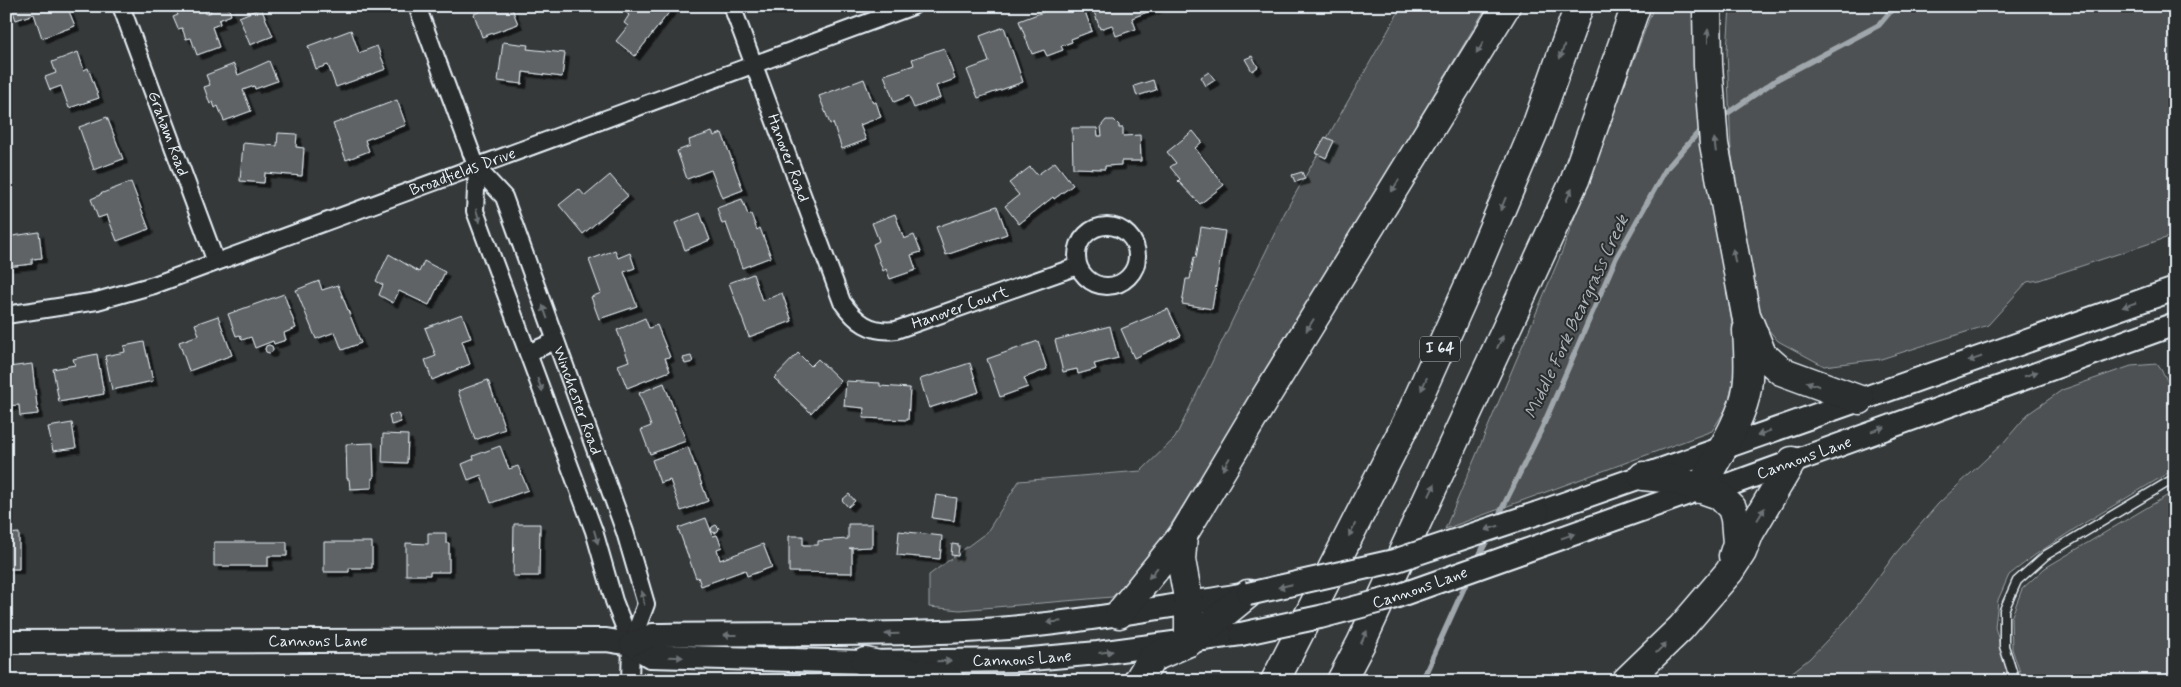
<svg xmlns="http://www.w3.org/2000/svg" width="2181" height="687" font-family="Mynerve,sans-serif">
	<defs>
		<filter id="shadow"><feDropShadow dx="4.5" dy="4.5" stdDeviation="0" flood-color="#0009"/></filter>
	</defs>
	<rect width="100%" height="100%" fill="#35393a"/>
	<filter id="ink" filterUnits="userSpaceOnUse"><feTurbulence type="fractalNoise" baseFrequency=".02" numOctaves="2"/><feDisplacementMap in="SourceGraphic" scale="10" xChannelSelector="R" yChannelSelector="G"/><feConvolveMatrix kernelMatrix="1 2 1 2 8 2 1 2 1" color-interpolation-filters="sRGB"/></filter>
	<g filter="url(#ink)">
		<path fill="#4d5152" stroke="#9aa1a5" d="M1402 6H1487L1243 411 1147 562 1112 597 960 610 929 607V575L987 532 1019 481 1141 471 1175 438 1285 212Z
			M1654 6H1694L1693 29 1707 163 1738 363 1730 402 1712 431 1445 529 1561 254Z
			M1730 6H2175V235L2039 280 2027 282 1988 325 1881 359 1824 366 1778 341 1761 321 1731 151 1727 51Z
			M2157 364C2181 394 2175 432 2175 469L2076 528 2035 555 2009 575 1998 600 1995 627 2010 681H1781L1809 659 1848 618 1896 553 1938 504 2004 442 2028 414 2062 390 2131 366Z
			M2175 491V681H2023L2012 649 2011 618 2022 589 2045 568Z
			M791 673 856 681H784Z"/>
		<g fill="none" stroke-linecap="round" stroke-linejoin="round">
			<path stroke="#a0a7ac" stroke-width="5.5" d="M1719 119 1779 78 1879 25 1895 6
				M1497 519 1542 428 1616 258 1666 169 1696 135 1705 129
				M1476 562 1489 536
				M1422 681 1468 579"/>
		</g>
		<path fill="#5f6365" stroke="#e8f1f8" filter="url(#shadow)" d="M11 6H67L75 26 42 38 34 14 16 20Z
			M174 6H204L206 14 211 12 208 6H228L231 15 219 20 220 24 212 27 219 47 197 55 191 38 186 39 182 28 178 29 173 17 178 15Z
			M482 6H511L518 24 482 37 474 14 483 10Z
			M674 6 635 56 616 41 628 26 624 23 629 15 619 6Z
			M1059 6H1083L1092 31 1071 39 1072 42 1061 46 1063 50 1047 56 1044 50 1032 54 1019 21Z
			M1092 6H1159L1160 7 1132 18 1136 29 1116 36 1112 25 1100 29Z
			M261 8 273 36 250 45 239 17Z
			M1004 27 1023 82 978 98 967 70 989 62 980 36Z
			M351 30 359 53 377 46 386 69 336 87 328 65 316 69 308 46Z
			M503 42 528 45 527 49 565 53 562 77 523 72 522 84 498 81Z
			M944 48 955 79 936 86 940 98 914 108 909 96 894 102 884 75 914 65 912 59Z
			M78 52 84 70 88 68 99 98 69 108 61 86 50 90 45 77 56 73 52 62Z
			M1252 56 1258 67 1252 71 1245 59Z
			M269 61 277 81 255 89 254 86 243 90 251 111 224 121 218 106 215 108 213 102 210 104 204 87 210 85 206 75 234 64 238 75Z
			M1209 72 1215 80 1206 86 1201 77Z
			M864 79 873 103 876 102 881 117 860 125 866 140 842 149 833 123 830 124 819 96Z
			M1153 80 1156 90 1137 96 1134 86Z
			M397 100 406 125 365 140 369 151 346 160 333 124Z
			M107 117 123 159 94 170 79 127Z
			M1106 120H1114L1119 125V128H1123V136L1140 135 1141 161H1121V165L1105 166V169L1073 168 1072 128H1097L1098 136H1102L1101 126Z
			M1193 131 1202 142 1195 148 1224 185 1200 204 1178 181 1180 179 1170 167 1176 163 1167 152Z
			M712 132 714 136 722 133 743 190 722 198 711 170 687 179 677 151 690 146 689 140Z
			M278 133 297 134 296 147 304 148 302 176 265 173 264 183 240 181 243 143 277 146Z
			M1325 137 1334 141 1326 158 1316 153Z
			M1055 162 1073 185 1054 199 1053 197 1019 224 1005 206 1019 195 1009 183 1030 167 1037 175Z
			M1302 172 1305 179 1295 182 1292 175Z
			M610 175 628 196 583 234 559 205 579 189 585 196Z
			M131 182 149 229 117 241 107 215 98 218 91 199 100 195V194Z
			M742 199 748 215 751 214 757 230 760 228 771 257 742 268 726 223 722 224 717 208Z
			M997 206 1007 234 946 255 936 227Z
			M700 213 710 240 685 250 675 223Z
			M895 214 904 239 914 235 921 252 911 255 916 270 890 279 886 269 883 271 873 244 879 241 872 223Z
			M1201 227 1225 231 1212 309 1182 304 1186 279H1190L1194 257 1196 258Z
			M39 232 42 258 32 259V264L6 267V237Z
			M615 250 618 258 630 253 635 268 624 272 637 306 599 319 591 297 601 293 589 260Z
			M389 254 419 272 424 261 445 272 429 305 399 291 393 303 379 295 383 285 376 281Z
			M753 274 762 301 782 293 792 321 749 337 729 283Z
			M319 281 322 290 338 285 361 343 342 350 335 332 316 339 296 290Z
			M284 294 296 328 284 333 286 340 274 344 273 341 255 348 251 337 242 340 240 335 236 336 228 314Z
			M1168 309 1181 336 1134 358 1121 329Z
			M462 314 471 338 462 341 470 364 432 380 425 360 436 356 425 328Z
			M218 316 232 355 189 371 179 342 199 335 195 324Z
			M645 318 649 328 657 325 670 357 665 358 670 371 627 388 618 365 629 361 617 330Z
			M1110 326 1118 358 1094 364 1096 369 1078 374 1077 369 1063 372 1055 340Z
			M1038 341 1047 369 1024 378 1028 387 1000 397 987 359Z
			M144 342 153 381 112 390 105 356 125 352 124 346Z
			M265 349a4 4 0 1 1 8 0a4 4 0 1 1-8 0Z
			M798 353 811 366 818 359 841 381 811 413 774 378Z
			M97 354 104 394 59 402 53 369 75 365 73 359Z
			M691 356 693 362 685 364 683 358Z
			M970 363 979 392 929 408 920 379Z
			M32 364 38 414 20 416 19 405 6 406V378H9L8 367Z
			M488 380 505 429 475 440 458 391Z
			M846 381 880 383V386L910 388 908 420 863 418 864 408 844 406Z
			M664 383 686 441 650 454 641 430 651 426 639 393Z
			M398 413 401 422 391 425 389 415Z
			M72 423 76 448 53 451 48 427Z
			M383 434 408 435 407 463 382 462Z
			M373 443 374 478H372V488L350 489 349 479H347L346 444Z
			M500 446 509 469 518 466 528 490 491 503 481 475 468 480 462 464 474 459 473 456Z
			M688 447 708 501 681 511 670 480 660 483 652 460Z
			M849 494 855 501 848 507 842 500Z
			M936 495 957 498 954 521 932 518Z
			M706 518 713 536 717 535 722 547 717 549 720 560 763 544 772 567 747 576 745 570 701 586 698 577 696 578 678 528Z
			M514 524H540L539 576H513Z
			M848 524H872V547L849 548 852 549V573L789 572V536H803V545H818V541L848 539Z
			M716 525 719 528 718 531 715 533 711 531 712 527Z
			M899 531 942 536 940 559 897 555Z
			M19 533V569H6V534Z
			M428 533H446V543H449V572H430V575H406V543L428 544Z
			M214 542H287V556H268V566H214Z
			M324 542H372V568H349V572H324Z
			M952 544 959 545 958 556 951 555Z"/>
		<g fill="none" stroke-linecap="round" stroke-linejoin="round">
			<g stroke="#e8f1f8" stroke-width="11">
				<path id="service" d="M2015 681 2004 646V610L2017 581 2046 555 2175 478"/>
			</g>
			<g stroke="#e8f1f8" stroke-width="20">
				<g id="minor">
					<path id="s1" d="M121 6 216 262"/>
					<path d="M417 6 477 168 475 211 594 531 614 601 631 644"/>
					<path id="s2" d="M732 6 842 302C856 322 870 333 896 330L1078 266"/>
					<path id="s3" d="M477 168 504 197 625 532 646 604 631 644 630 681"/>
					<circle cx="1107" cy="256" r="30"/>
					<path id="s4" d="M6 315 97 301 154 285 913 6"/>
					<path d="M528 353 555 341"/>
				</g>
			</g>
			<g stroke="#e8f1f8" stroke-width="26">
				<g id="secondary">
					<path d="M1538 513 2175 289"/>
					<path id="s5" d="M1522 552 1700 489 1731 484 2175 324"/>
					<path id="s6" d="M6 642 606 640 631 644 650 656 865 662 1020 660 1098 653 1241 634"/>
					<path d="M631 644 653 635C758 633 862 636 967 631 1061 626 1155 608 1248 594"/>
				</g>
			</g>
			<g stroke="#e8f1f8" stroke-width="31">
				<path id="motorway" d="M1707 6 1708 65 1714 144 1746 315 1762 354 1781 371 1860 400
					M1643 476 1673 479 1719 495 1732 508 1735 519 1737 543 1733 556
					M1700 489C1715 460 1743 419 1747 388 1750 369 1748 349 1747 330
					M1183 535 1181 560 1189 603V642
					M1119 614 1183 535 1265 398 1506 6
					M865 662 950 681
					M1138 681 1152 658 1189 642 1248 594
					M1275 681 1410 416 1472 278 1537 124 1579 6
					M1341 681 1361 643 1575 180 1636 6
					M1626 681 1681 628 1729 572 1742 552 1750 532 1792 461"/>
			</g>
			<use href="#service" stroke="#2a2d2e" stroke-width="8"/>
			<use href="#minor" stroke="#2a2d2e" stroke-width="16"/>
			<use href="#secondary" stroke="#2a2d2e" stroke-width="22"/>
			<use href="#motorway" stroke="#2a2d2e" stroke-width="28"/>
			<g stroke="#e8f1f8" stroke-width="26" stroke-linecap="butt">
				<g id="secondary-bridge">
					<path d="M1248 594 1394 561 1538 513"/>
					<path id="s7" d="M1241 634 1320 617 1392 598 1522 552"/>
				</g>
			</g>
			<use href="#secondary-bridge" stroke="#2a2d2e" stroke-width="22"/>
		</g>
		<defs><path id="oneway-solid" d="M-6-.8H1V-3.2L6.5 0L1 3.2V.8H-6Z" transform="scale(1.25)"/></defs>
		<g fill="#6c7275">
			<use href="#oneway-solid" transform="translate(1708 36) rotate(-90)"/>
			<use href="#oneway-solid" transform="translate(1480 48) rotate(122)"/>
			<use href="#oneway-solid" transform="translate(1562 52) rotate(109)"/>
			<use href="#oneway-solid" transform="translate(1715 145) rotate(-97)"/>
			<use href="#oneway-solid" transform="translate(1395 186) rotate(122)"/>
			<use href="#oneway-solid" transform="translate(1569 195) rotate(-65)"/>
			<use href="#oneway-solid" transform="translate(1503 204) rotate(113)"/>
			<use href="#oneway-solid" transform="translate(478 216) rotate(74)"/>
			<use href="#oneway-solid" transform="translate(1734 256) rotate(-101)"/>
			<use href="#oneway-solid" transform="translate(2129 305) rotate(161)"/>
			<use href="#oneway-solid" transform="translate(545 312) rotate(-110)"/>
			<use href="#oneway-solid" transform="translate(1310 325) rotate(122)"/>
			<use href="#oneway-solid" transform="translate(1500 342) rotate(-65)"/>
			<use href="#oneway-solid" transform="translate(1975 359) rotate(161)"/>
			<use href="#oneway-solid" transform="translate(2031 374) rotate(-19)"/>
			<use href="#oneway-solid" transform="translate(1424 384) rotate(114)"/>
			<use href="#oneway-solid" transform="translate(1813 384) rotate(-161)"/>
			<use href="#oneway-solid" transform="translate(540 385) rotate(69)"/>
			<use href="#oneway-solid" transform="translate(1878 429) rotate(-20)"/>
			<use href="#oneway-solid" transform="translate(1764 433) rotate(160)"/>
			<use href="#oneway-solid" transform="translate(1226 464) rotate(121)"/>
			<use href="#oneway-solid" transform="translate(1432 490) rotate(-65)"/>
			<use href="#oneway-solid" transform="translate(1761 514) rotate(-59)"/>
			<use href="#oneway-solid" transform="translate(1492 528) rotate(162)"/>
			<use href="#oneway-solid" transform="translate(1352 530) rotate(117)"/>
			<use href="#oneway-solid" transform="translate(1568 536) rotate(-19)"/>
			<use href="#oneway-solid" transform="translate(596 537) rotate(74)"/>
			<use href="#oneway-solid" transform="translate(1153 573) rotate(130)"/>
			<use href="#oneway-solid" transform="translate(1285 586) rotate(167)"/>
			<use href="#oneway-solid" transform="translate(643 598) rotate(-101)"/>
			<use href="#oneway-solid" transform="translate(1054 622) rotate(174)"/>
			<use href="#oneway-solid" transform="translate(892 634) rotate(178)"/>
			<use href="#oneway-solid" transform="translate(730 635) rotate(-180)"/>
			<use href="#oneway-solid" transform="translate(1364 637) rotate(-65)"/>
			<use href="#oneway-solid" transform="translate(1661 648) rotate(-45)"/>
			<use href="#oneway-solid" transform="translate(1106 652) rotate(-7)"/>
			<use href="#oneway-solid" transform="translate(676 657) rotate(1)"/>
			<use href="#oneway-solid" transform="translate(944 661) rotate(-1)"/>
		</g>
	</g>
	<g text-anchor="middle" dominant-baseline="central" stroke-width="4" stroke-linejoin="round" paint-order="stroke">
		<rect fill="#2a2d2e" stroke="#afb6bb" stroke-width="1" x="1420" y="336.5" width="40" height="25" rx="4"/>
		<g font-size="15" font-weight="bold" fill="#e8f1f8">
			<text x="1440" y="349">I 64</text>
		</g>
		<g font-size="16" fill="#e8f1f8" stroke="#2a2d2e">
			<text stroke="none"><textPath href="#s1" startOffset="136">Graham Road</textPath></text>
			<text stroke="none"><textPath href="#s2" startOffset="162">Hanover Road</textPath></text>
			<text stroke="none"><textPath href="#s4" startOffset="480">Broadfields Drive</textPath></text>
			<text stroke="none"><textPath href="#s2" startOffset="448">Hanover Court</textPath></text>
			<text stroke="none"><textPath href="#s3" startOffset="256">Winchester Road</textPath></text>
			<text stroke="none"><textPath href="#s5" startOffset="298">Cannons Lane</textPath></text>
			<text stroke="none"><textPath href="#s7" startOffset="185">Cannons Lane</textPath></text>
			<text stroke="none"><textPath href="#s6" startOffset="312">Cannons Lane</textPath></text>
			<text stroke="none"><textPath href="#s6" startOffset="1020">Cannons Lane</textPath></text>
		</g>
		<g font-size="18" font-style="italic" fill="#acb3b8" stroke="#2a2d2e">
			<text transform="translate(1577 317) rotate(-65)">Middle Fork Beargrass Creek</text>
		</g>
	</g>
	<rect width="2181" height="687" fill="none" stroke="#2a2d2e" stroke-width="25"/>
	<rect x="12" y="12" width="2156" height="662" fill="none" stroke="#e8f1f8" stroke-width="2" filter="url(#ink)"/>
</svg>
